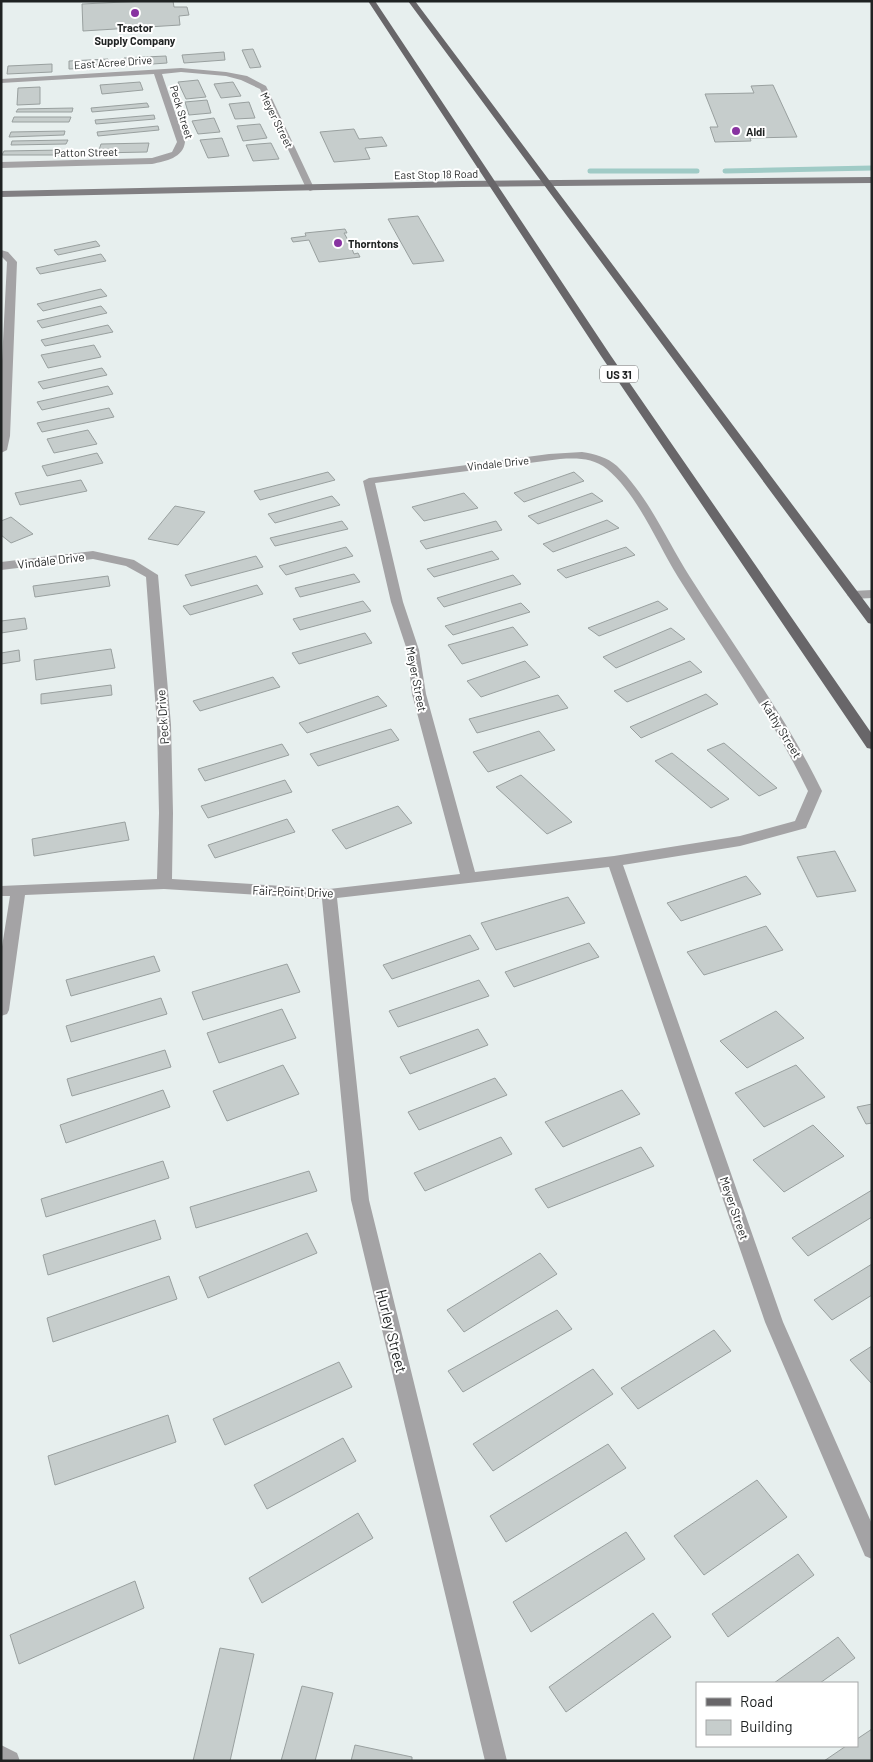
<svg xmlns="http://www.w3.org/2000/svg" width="873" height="1762" font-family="Barlow,sans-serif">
	<rect width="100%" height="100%" fill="#e7efee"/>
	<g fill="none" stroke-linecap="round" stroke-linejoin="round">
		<path stroke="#a0cbc6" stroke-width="5" d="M590 171H697
			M725 171 872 168"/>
	</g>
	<path fill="#c6cdcc" stroke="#99a09f" d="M145 1H173L174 7H187L189 15 179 16 180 25 83 31 82 4Z
		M253 49 261 67 250 68 242 50Z
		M224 52 225 60 184 63 182 55Z
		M166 56 167 63 124 66V58Z
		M108 59V67L69 69V61Z
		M52 64V72L7 74 8 66Z
		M198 80 206 97 186 99 178 82Z
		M140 82 143 90 102 94 100 85Z
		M233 82 241 96 221 98 214 84Z
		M773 85 797 137 750 138 751 141 715 142 710 127H718L705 94 754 93 751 86Z
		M40 87V104L17 105 18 88Z
		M207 100 211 113 189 115 185 102Z
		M249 102 255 118 235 119 229 104Z
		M147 103 149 107 92 112 91 108Z
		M73 108 72 112H16L18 109Z
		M154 115 155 119 96 124 95 120Z
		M14 117H71L69 122H12Z
		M214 118 220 132 198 134 192 121Z
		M260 124 267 138 243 141 237 126Z
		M158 126 159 130 98 136 97 132Z
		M354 129 359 139 382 137 387 146 365 148 370 159 334 162 320 132Z
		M65 131 64 135 9 137 11 132Z
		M222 138 229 156 208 158 200 140Z
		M68 140 66 144 11 145 12 141Z
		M149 143 147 152 98 153 101 144Z
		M271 143 279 159 253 161 246 145Z
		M63 150 62 155H2L4 151Z
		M418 216 444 261 413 264 388 219Z
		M345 229 347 233H344L348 240 353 241 350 244 354 254 358 253 360 257 319 262 309 240 293 242 291 238 306 236 305 233Z
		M96 241 100 246 58 255 54 250Z
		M101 254 106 261 40 274 36 268Z
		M101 289 107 296 43 311 37 304Z
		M101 306 107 313 42 328 37 321Z
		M108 325 113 332 45 346 41 340Z
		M94 345 101 357 48 368 41 355Z
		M102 368 107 375 43 389 38 382Z
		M108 386 113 394 42 410 37 402Z
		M109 408 114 417 42 432 37 423Z
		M88 430 97 444 54 453 47 439Z
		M97 453 103 463 47 476 42 466Z
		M328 472 335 480 260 500 254 491Z
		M574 472 584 481 524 502 514 493Z
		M81 480 87 491 20 505 15 493Z
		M464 493 478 508 424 521 412 507Z
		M592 493 603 501 538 524 528 516Z
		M332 496 340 505 275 523 268 514Z
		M175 506 205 512 178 545 148 539Z
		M11 517 33 534 11 543 1 535V521Z
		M607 520 619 528 553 552 543 544Z
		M342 521 348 529 275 546 270 538Z
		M496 521 502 530 426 549 420 541Z
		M346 547 353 556 286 575 279 566Z
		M626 547 635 555 566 578 557 570Z
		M492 551 499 559 434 577 427 569Z
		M256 556 263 567 191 586 185 575Z
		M354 574 360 582 300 597 295 588Z
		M513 575 521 584 444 607 437 598Z
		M108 576 110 586 35 597 33 586Z
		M257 585 263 594 190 615 183 606Z
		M363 601 371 611 300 630 293 619Z
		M658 601 668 609 599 636 588 628Z
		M521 603 530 612 453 635 445 626Z
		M25 618 27 629 1 633V621Z
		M513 627 528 645 462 664 448 645Z
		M671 628 685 639 616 668 603 657Z
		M365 633 372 643 299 664 292 653Z
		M111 649 115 668 36 680 34 660Z
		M19 650 20 661 1 664V653Z
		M525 661 540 677 481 697 467 681Z
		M690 661 702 672 627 702 614 691Z
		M273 677 280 687 200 711 193 701Z
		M111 685 112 695 41 704V694Z
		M706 694 718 704 641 738 630 727Z
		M558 695 568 708 477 733 469 719Z
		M378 696 387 706 307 733 299 723Z
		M391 729 399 740 318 766 310 754Z
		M539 731 555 750 488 772 473 752Z
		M724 743 777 788 759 796 707 750Z
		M282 744 289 755 205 781 198 769Z
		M672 753 729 799 711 808 655 761Z
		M521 775 572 822 547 834 496 787Z
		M285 780 292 792 208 818 201 806Z
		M398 806 412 823 346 849 332 830Z
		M287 819 295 832 215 858 208 845Z
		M125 822 129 840 34 856 32 839Z
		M835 851 856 891 817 897 797 857Z
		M746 876 761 894 681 921 667 903Z
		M568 897 585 923 496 950 481 923Z
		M766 926 783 950 704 975 687 952Z
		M470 935 479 949 392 979 383 965Z
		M589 943 599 957 514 987 505 972Z
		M154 956 160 971 71 996 66 980Z
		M287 964 300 992 203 1020 192 992Z
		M479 980 489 996 398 1027 389 1011Z
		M161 998 167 1014 71 1042 66 1026Z
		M282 1009 296 1038 219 1063 207 1033Z
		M776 1011 804 1038 747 1068 720 1041Z
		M478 1029 488 1045 410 1074 400 1057Z
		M165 1050 171 1067 72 1096 67 1079Z
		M283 1065 299 1094 227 1121 213 1091Z
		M796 1065 825 1097 764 1127 735 1093Z
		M495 1078 507 1095 419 1130 408 1112Z
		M163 1090 170 1107 66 1143 60 1125Z
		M622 1090 640 1114 563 1147 545 1122Z
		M872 1104V1123L866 1124 857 1107Z
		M813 1125 844 1156 784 1192 753 1160Z
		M501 1137 512 1154 425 1191 414 1173Z
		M641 1147 654 1166 548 1208 535 1189Z
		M163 1161 169 1178 46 1217 41 1199Z
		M309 1171 317 1191 196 1228 190 1207Z
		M872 1190V1217L808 1256 792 1238Z
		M155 1220 161 1239 48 1275 43 1255Z
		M307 1233 317 1253 208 1298 199 1277Z
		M540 1253 557 1274 464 1332 447 1310Z
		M872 1264V1295L832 1320 814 1300Z
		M169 1276 177 1299 53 1342 47 1318Z
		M557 1310 572 1329 463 1392 448 1371Z
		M714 1330 731 1351 638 1409 621 1388Z
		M872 1346V1384L850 1360Z
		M339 1362 352 1387 225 1445 213 1419Z
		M593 1369 613 1394 493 1471 473 1444Z
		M168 1415 176 1442 55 1485 48 1456Z
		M343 1438 356 1461 267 1509 254 1485Z
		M608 1444 626 1468 506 1542 490 1516Z
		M757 1480 787 1517 704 1575 674 1536Z
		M358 1513 373 1538 262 1603 249 1578Z
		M626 1532 645 1559 531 1632 513 1602Z
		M798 1554 814 1575 728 1637 712 1614Z
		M135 1581 144 1608 19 1664 10 1635Z
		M653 1613 671 1637 566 1712 549 1687Z
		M838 1637 855 1658 820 1683H774Z
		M220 1648 254 1654 230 1761H193Z
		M302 1686 333 1693 315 1761H281Z
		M872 1729V1761H824L846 1746H857V1739Z
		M355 1745 412 1757V1761H351Z"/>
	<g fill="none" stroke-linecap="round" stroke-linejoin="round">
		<path fill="#a4a3a5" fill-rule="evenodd" d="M181 68 226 72 247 76 266 86 314 188 313 190 310 191 306 188 260 89 241 80 226 76 181 72 162 74 185 142C183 158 166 161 152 164L1 168V162L152 158 172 152 177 142 154 74 1 83V79Z
			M1 250 8 252 17 262 10 436 7 450 1 453V381L7 262 1 256Z
			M582 452C595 454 607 457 617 466 649 497 667 541 690 577 735 648 785 715 822 791L806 828 740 846 623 865 783 1322 872 1524V1559L865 1556 765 1322 609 867 337 898 369 1200 507 1761H485L351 1200 322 899 164 889 25 895 9 1010 7 1014 1 1016V953L10 896H1V886L157 879 159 813 157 725 146 577 126 566 93 559 1 570V562L93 551 134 560 158 575 171 725 173 813 172 879 329 889 460 874 412 694 407 650 391 602 363 481 369 478 549 454ZM560 459C578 458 593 458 607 469 638 495 657 543 678 577 722 648 771 715 808 791L795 821 740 836 614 856 475 872 426 694 419 650 403 602 375 483Z
			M872 590V598L853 599 847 595 853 591Z
			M1 1745 17 1753 20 1761H1Z"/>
		<path fill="#817f82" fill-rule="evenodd" d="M872 177V183L462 187 1 197V191L462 181Z"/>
		<path fill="#686669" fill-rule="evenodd" d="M368 1H375L611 356 872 734V749L867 748 601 356Z
			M408 1H415L872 611V624L868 623Z"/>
	</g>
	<g fill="#8833a1" stroke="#fff" stroke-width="2">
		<circle cx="135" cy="13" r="5"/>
		<circle cx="736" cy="131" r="5"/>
		<circle cx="338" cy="243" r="5"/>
	</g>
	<g text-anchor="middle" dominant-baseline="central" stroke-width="4" stroke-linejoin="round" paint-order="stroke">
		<g font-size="11" font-weight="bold" fill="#1f2222" stroke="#fff" text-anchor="start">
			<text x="135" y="27" text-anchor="middle">Tractor<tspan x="135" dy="13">Supply Company</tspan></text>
			<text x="746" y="131">Aldi</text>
			<text x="348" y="243">Thorntons</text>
		</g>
		<g font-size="11" fill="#1f2222" stroke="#fff">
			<text transform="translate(113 62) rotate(-4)">East Acree Drive</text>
			<text transform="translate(182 112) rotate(73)">Peck Street</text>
			<text transform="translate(277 120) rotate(64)">Meyer Street</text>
			<text transform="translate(86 152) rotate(-1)">Patton Street</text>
			<text transform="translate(436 174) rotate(-1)">East Stop 18 Road</text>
			<text transform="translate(498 463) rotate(-6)">Vindale Drive</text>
		</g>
		<rect fill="#fff" stroke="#626464" stroke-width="1" x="600" y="365.5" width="38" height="17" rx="4"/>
		<g font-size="11" font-weight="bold" fill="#1f2222">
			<text x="619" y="374">US 31</text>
		</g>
		<g font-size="12" fill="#1f2222" stroke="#fff">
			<text transform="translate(51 560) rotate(-7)">Vindale Drive</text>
			<text transform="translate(417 679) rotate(79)">Meyer Street</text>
			<text transform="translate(162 717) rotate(-94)">Peck Drive</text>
			<text transform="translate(782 729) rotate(58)">Kathy Street</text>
			<text transform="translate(293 891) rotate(2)">Fair-Point Drive</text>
			<text transform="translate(735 1208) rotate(71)">Meyer Street</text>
		</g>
		<g font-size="15" fill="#1f2222" stroke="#fff">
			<text transform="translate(392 1331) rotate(76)">Hurley Street</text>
		</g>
	</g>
	<rect width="873" height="1762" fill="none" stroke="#1f2222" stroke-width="5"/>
	<rect x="696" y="1682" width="162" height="65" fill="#ffffff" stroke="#a5a7a7"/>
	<rect x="706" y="1698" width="25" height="8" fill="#686669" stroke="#a5a7a7"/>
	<text x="740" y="1707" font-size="15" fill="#1f2222">Road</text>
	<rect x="706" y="1720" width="25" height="15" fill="#c6cdcc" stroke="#a5a7a7"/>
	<text x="740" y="1732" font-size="15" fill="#1f2222">Building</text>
</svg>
